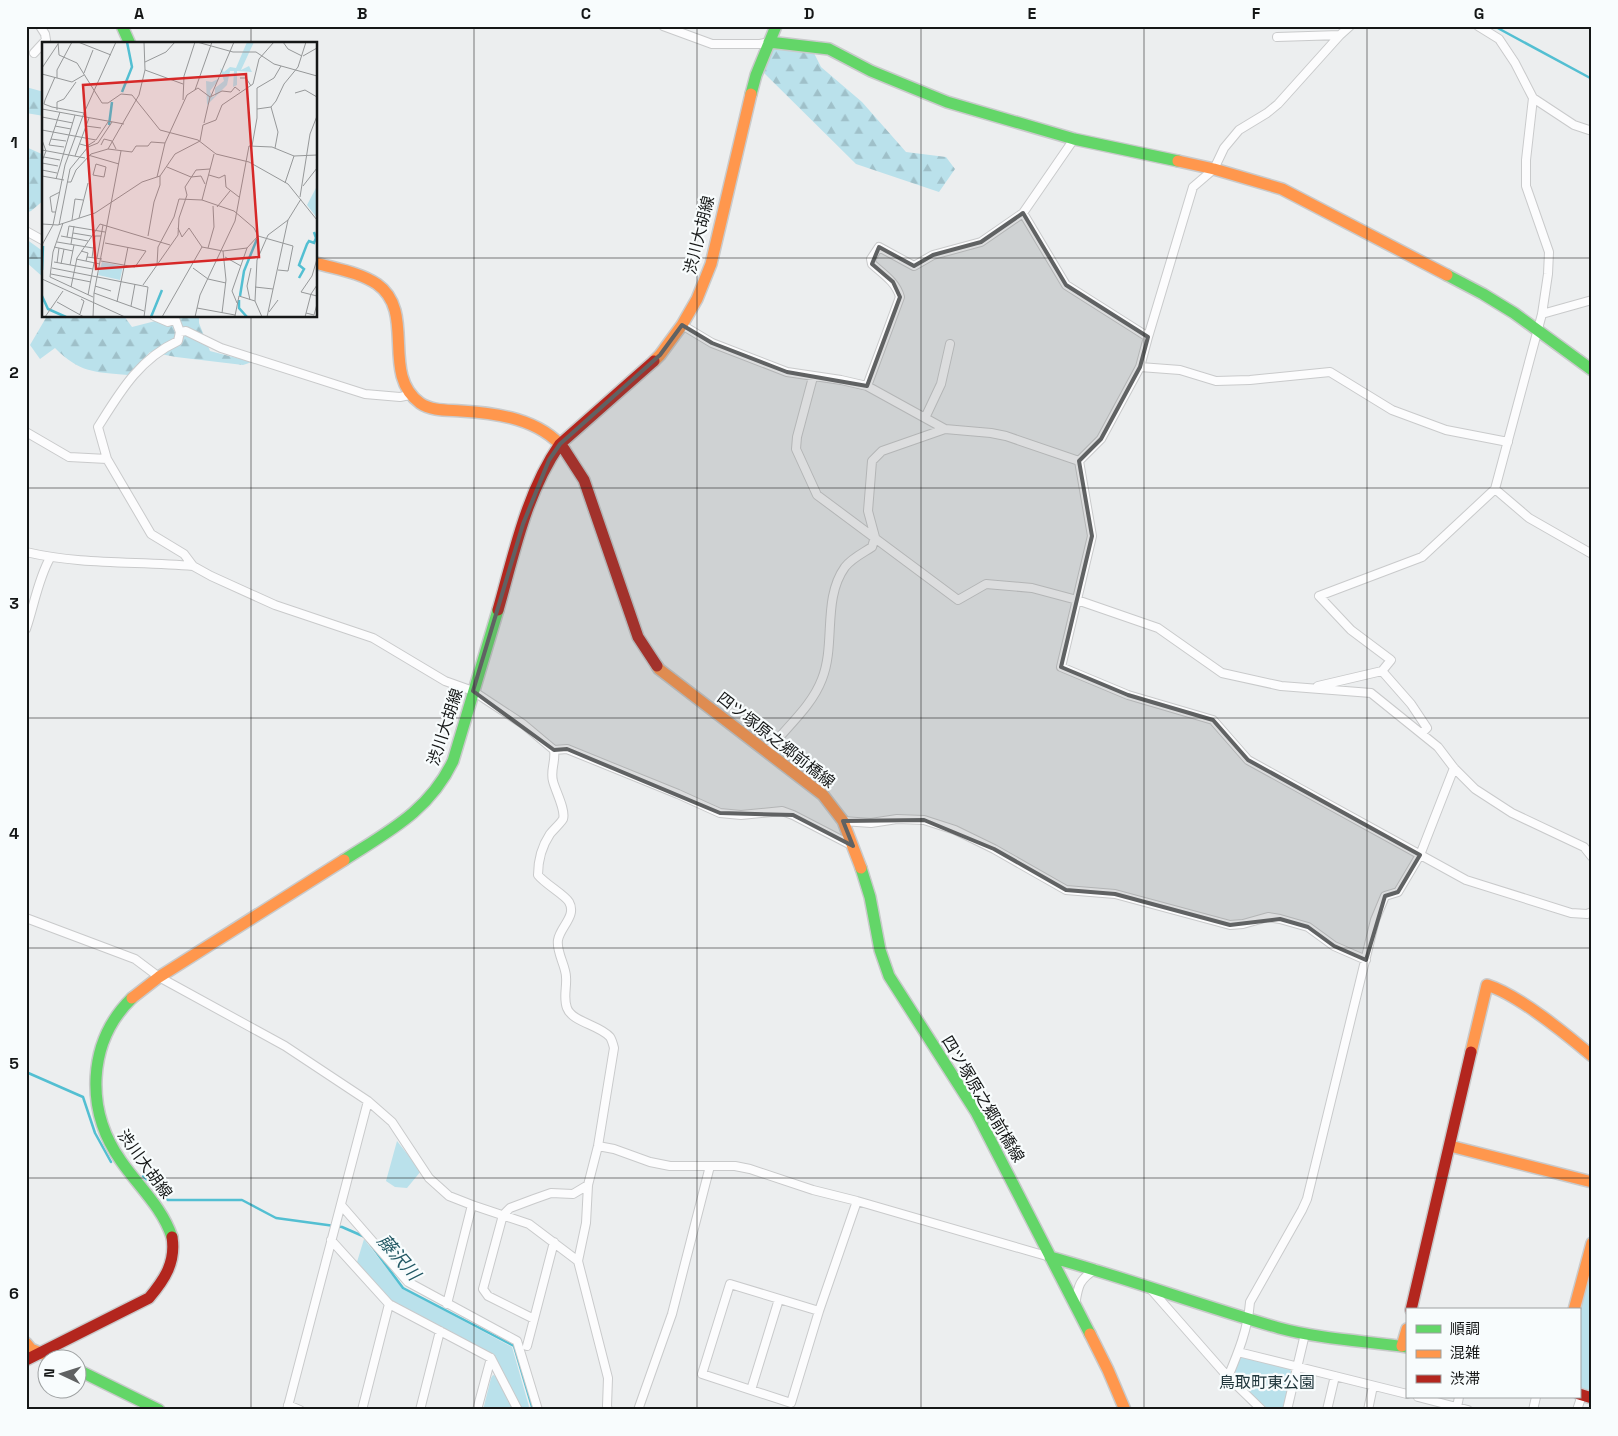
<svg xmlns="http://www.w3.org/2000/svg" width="1618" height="1436" font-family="'Space Grotesk','Noto Sans JP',sans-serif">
	<defs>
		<pattern id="forest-firs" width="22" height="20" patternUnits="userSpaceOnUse" patternTransform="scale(1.25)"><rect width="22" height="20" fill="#bae1eb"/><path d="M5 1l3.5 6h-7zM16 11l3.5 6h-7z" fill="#9fc0c9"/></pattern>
	</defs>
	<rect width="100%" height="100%" fill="#eceeef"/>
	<path fill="url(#forest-firs)" d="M771 48 814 53 821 67 862 102 906 152 946 157 955 169 939 192 856 164 763 72Z
		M26 87 44 92V116L26 113Z
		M26 147 44 155V200L31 211 26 213Z
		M26 239 44 252V278L26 262Z
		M47 316H124L132 327 175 316H199V323L210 351 252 362 243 365 176 357 150 352 128 375C94 372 80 373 55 348L40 359 30 345Z"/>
	<path fill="#bae1eb" d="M397 1141 421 1171 407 1188 395 1187 386 1181Z
		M364 1239 402 1288 512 1347 530 1410H522L493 1356 392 1301 357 1262Z
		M1592 1267V1391L1579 1387V1316Z
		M1241 1357 1290 1369 1292 1375 1283 1410H1269L1233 1377 1232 1374 1238 1358Z
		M493 1375 496 1376 515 1410H483L491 1378Z"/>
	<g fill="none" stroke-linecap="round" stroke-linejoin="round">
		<path stroke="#53bfd2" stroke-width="2.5" d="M1494 26 1592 79
			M26 1072 83 1097 95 1133 111 1162
			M143 1176 168 1200H242L276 1218 342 1227 365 1237 403 1288 514 1346 533 1410"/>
		<g stroke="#c9cacb" stroke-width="10">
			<path id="street" d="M663 26 712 44H760L769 42
				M1478 26 1499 39 1515 63 1533 98 1574 125 1592 131
				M1277 37 1340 35
				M34 53 46 40 45 34 40 26
				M1023 213 1066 285 1148 337
				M26 231 44 241
				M1542 314 1592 300
				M154 316 168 322 175 320
				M174 316 180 332 178 341C139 359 120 392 98 427L107 459 151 534 184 554 193 566 211 576 275 605 373 638 445 681 473 691 488 701 523 724 554 750C556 761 550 770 553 781 555 790 566 810 563 819 560 824 554 829 550 834 542 846 538 861 538 875 545 884 565 895 569 902 577 916 560 927 558 940 556 952 566 966 566 977 567 987 563 998 567 1008 572 1022 600 1025 610 1037 612 1040 613 1044 614 1048L598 1146 588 1185 586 1223 578 1261 608 1378 607 1406 608 1410
				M682 325 712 343 787 372 841 380 867 386 945 429 991 433 1006 436 1079 461
				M180 332 186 331 221 348 365 394 400 397 410 395
				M1140 367 1180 370 1216 381 1250 380 1330 372 1392 410 1446 430 1508 442
				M813 377 797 437 796 449 817 495 958 600 986 584 1032 588 1077 600 1158 628 1222 673 1281 686 1371 693 1438 747 1454 768 1475 789 1512 813 1584 847 1592 857
				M867 386 900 297C896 282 883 274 872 264L871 259 879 247 914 266 933 255 981 242 1023 213 1074 139
				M925 418 941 384 950 344
				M26 432 69 457 107 459
				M1079 461 1092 536 1061 667 1128 695 1213 720 1248 760 1466 880 1571 913 1587 914 1592 912
				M1079 461 1101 439 1140 367 1148 337 1193 187 1214 169 1224 148 1239 130 1267 113 1278 104 1340 35 1350 26
				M1495 489 1529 518 1592 554
				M26 552C81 565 138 561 193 566
				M26 629C34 606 38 579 50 558
				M1382 671 1411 704 1427 728 1422 733
				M1318 686 1382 671 1391 660 1351 630 1319 596 1422 557 1495 489 1542 314 1548 274 1549 252 1526 186V160L1533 98
				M554 750 567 749 678 794 720 813 741 815 782 811 793 815 853 846
				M767 752C785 728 811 708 822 679 836 644 822 599 845 567 852 558 863 553 872 547L875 537 868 511 872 461 882 451 945 429
				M843 821 871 823 897 819 924 820 955 830 994 849 1066 890 1115 894 1230 925 1243 924 1268 917 1280 919 1308 927 1334 946 1366 960
				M26 918 135 959 159 977 285 1046 368 1101 392 1122 429 1178 449 1196 472 1205 529 1224 578 1261
				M598 1146 614 1149 650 1162 670 1166H735L750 1169 813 1190 857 1201 1050 1257
				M341 1205 408 1282 517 1341 538 1410
				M331 1240 389 1304 491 1358 477 1410
				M730 1284 819 1311 791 1403 702 1374Z
				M1148 1286 1228 1377
				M447 1304 472 1205
				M1075 1306C1078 1287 1078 1280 1096 1269
				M819 1311 857 1201
				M534 1319 488 1296 483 1289 503 1215 510 1208 534 1199 551 1193 573 1194 588 1185
				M527 1346 554 1242
				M1238 1352 1407 1394
				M491 1358 518 1410
				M751 1390 779 1299
				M1418 1397 1468 1410
				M288 1405 300 1410
				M1457 1407 1459 1397
				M287 1410 368 1101
				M362 1410 389 1304
				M420 1410 440 1331
				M638 1410 672 1314 710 1166
				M1262 1410 1228 1377C1238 1353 1248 1329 1250 1302L1302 1210 1307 1199 1375 920 1385 896 1398 892 1420 855 1454 768
				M1287 1410 1305 1334
				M1327 1410 1335 1376
				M1368 1410 1373 1386
				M1533 1410 1536 1397
				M1577 1410 1582 1395"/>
		</g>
		<g stroke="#c9cacb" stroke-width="14">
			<path id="fast" d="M122 26 130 44
				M769 42 829 49 871 71 947 102 1074 139 1178 161
				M751 94 756 75 776 26
				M1447 275 1483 294 1514 313 1592 370
				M344 860C389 831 429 811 453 761L498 610
				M861 868 870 897 880 950 889 976 976 1112 1090 1334
				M132 998C87 1042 85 1110 121 1161 139 1187 162 1207 172 1237
				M1050 1257C1127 1278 1202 1306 1279 1328 1320 1339 1365 1341 1407 1347
				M78 1370 159 1410"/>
		</g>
		<g stroke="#c9cacb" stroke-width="14">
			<path id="slow" d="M1178 161 1214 169 1282 189 1447 275
				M316 263C336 269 359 272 377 284 417 312 380 374 420 403 431 411 448 410 461 411 497 413 540 419 564 449
				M654 361 660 355 682 325 697 299 711 264 751 94
				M657 666 659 669 823 795 843 821 861 868
				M132 998 159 977 344 860
				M1471 1052 1487 985C1519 995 1566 1034 1592 1056
				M1450 1146 1592 1182
				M1574 1310 1592 1243
				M1090 1334 1108 1370 1125 1410
				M26 1343 31 1349 53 1358
				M1402 1346 1407 1329"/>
		</g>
		<g stroke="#c9cacb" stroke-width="14">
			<path id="jam" d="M564 449 584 480 638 637 657 666
				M498 610C514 554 526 493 560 444L654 361
				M1411 1310 1471 1052
				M26 1360 149 1298C165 1279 176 1262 172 1237
				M1579 1394 1592 1398"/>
		</g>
		<use href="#street" stroke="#fcfcfd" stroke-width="8"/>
		<use href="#fast" stroke="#63d668" stroke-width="11"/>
		<use href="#slow" stroke="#ff974d" stroke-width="11"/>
		<use href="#jam" stroke="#b3261e" stroke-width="11"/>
	</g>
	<path fill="#606263" fill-opacity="0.2" stroke="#606263" stroke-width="4" stroke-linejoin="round" d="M1023 213 1066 285 1148 337 1140 367 1101 439 1079 461 1092 536 1061 667 1128 695 1213 720 1248 760 1420 855 1398 892 1385 896 1366 960 1334 946 1308 927 1280 919 1230 925 1115 894 1066 890 994 849 924 820 843 821 853 846 793 815 720 813 567 749 554 750 473 691 523 524 549 460 560 444 660 355 682 325 712 343 787 372 867 386 900 297 893 282 872 264 879 247 914 266 933 255 981 242Z"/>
	<path fill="none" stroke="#151717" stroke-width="1" stroke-opacity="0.55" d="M251 26V44M474 26V1410M697 26V1410M921 26V1410M1144 26V1410M1367 26V1410M26 258H44M316 258H1592M251 316V1410M26 488H1592M26 718H1592M26 948H1592M26 1178H1592"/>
	<g text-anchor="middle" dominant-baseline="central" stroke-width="4.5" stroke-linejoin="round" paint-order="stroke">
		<g font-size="16" fill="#151717" stroke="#f8fcfd">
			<text transform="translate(699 235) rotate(-76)">渋川大胡線</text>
			<text transform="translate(445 727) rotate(-72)">渋川大胡線</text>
			<text transform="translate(776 740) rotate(38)">四ツ塚原之郷前橋線</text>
			<text transform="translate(983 1099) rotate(59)">四ツ塚原之郷前橋線</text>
			<text transform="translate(145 1164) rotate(54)">渋川大胡線</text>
		</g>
		<g font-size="16" fill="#21373d" stroke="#f8fcfd">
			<text x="1267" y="1382">鳥取町東公園</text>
		</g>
		<g font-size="18" font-style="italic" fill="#225864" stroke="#f8fcfd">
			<text transform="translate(399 1257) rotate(49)">藤沢川</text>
		</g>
	</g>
	<g transform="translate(42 42)">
		<rect width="275" height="275" fill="#eceeef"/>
		<path d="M205 0H212L199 28 207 24 210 30 195 29V43L191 45 192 29H188L185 43 165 63 164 39 170 40 178 36 168 49 170 55 173 54V46L182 39 178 26 182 30 188 25 194 26Z" fill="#bae1eb"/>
		<path d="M275 144V176L265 163ZM60 220 81 224 78 238 56 233Z" fill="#bae1eb"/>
		<path fill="none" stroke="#53bfd2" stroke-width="2.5" d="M80 50 90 25 85 0M67 83 70 60M0 228 1 204M257 236 262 227 257 223 265 202 267 199 272 201 274 196 272 190M0 254 6 267 24 275M198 254 202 229 215 197M197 258V266L205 275M109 275 120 248"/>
		<path fill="none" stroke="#969899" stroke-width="1" d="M16 0 17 13 35 21 60 61H66L79 52 90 53 118 88 156 98 174 112 207 120 246 142 275 178M36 0 69 13M155 0 191 10H214L232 22 275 34M241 0 246 7 260 14M261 14 275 6M103 20 124 10 133 0M0 26 16 2M103 28 141 42M42 31 51 8M0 32 30 40 42 33M15 36V28L30 0M198 36H204L209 44M153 48 170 0M253 51 263 48 275 55M169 54 192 0M3 58 2 62 10 65 42 71M3 58 13 35M141 58 142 34 153 0M229 65 236 90 233 106M0 67 82 82M215 67 229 65 234 59 242 42 256 25 264 0M15 68V60L22 57 34 40M0 75 31 81M162 81 168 55 180 49 189 50 193 45 198 49M13 84 29 87M44 84 59 86M0 88 54 98 66 80M9 97 24 99M0 98 4 109 0 119M38 102 45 104 53 99M7 103 18 70M7 103 22 105M59 103 62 97 70 99 74 107M210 104 215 76V46L232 36 239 24M66 107 97 53 103 28 102 0M0 108 43 116M46 113 77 122M33 114 47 76M2 115 18 118M0 121 16 124M54 122 64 125 62 135 51 133ZM125 125 149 135 159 134 163 142M0 128 15 131M167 133 177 136 183 133 184 145 197 155M0 134 22 138M115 135 123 101 145 53 156 46 168 55M14 137 33 73M25 140H29L34 128 49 112 66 107 90 110 94 104H106L109 100 123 101M243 141 252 114M261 144 275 126M258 155 268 92 275 74M160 158 172 112M175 165 188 149M14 170H10L8 155 18 150M37 176 46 141M30 178 33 157 41 158M21 181 11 210 8 235 51 255M0 182 16 183 53 171 100 140 118 134 133 112 158 99 161 83 174 78 180 63 211 42 217 17 232 0M17 183 28 127 46 105 56 101 70 80M31 191 49 194M19 194 46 199M106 194 112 160 118 143V134M216 194 251 204 246 229 236 228M25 195 27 184 63 190M15 200 51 206M29 202 32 184M0 203 11 183 23 123 42 71 74 0M12 205 31 209M166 206 172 185 171 164M39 209 46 211 44 219M45 215 60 217M183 215 199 224M50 216 53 194H59M55 216 61 183M34 217 58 222M275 217 270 234 259 250 275 254M59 219 93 225 104 209 63 201M12 220 51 227M15 221 17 206M19 222 22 207M28 223 32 203M115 223 116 205 132 175 137 157 160 158 192 169 212 186 216 194 205 206 181 209 160 205 147 186 140 195 136 186M10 226 106 245 102 275M151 226 166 237 184 241M9 232 49 240M0 237 83 275M101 243 136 193 137 176 145 153 143 145 154 128 168 127M53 244 69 249M29 245 35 216 58 182 128 203M213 245 231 247M52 251 102 269M46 253 52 221M208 258 205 244 209 226M15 260 42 275M75 260 86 205M195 261 190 249 205 206M89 264 93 242M155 266 193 273M227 270 236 258M180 271 184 238 181 209M264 271 272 273 275 262M38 272 42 259 39 257M193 274 197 254 213 259M3 275 21 249M51 275 52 251 79 109M120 275 160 205M153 275 158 253 193 179 207 104 230 105 252 114 275 113M220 275 213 259 215 218 226 193 246 178M225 275 246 178 259 157M263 275 269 252 275 243"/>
		<path fill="#d62828" fill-opacity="0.15" stroke="#d62828" stroke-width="2.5" d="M204 32 217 215 54 227 41 43Z"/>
		<rect width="275" height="275" fill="none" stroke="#151717" stroke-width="2.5"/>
	</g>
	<rect width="1618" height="1436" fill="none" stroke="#f8fcfd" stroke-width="55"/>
	<rect x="1406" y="1308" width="175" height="90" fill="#f8fcfd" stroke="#9da0a1"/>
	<rect x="1416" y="1325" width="25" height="8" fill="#63d668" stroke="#9da0a1"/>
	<text x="1450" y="1334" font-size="15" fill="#151717">順調</text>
	<rect x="1416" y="1350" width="25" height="8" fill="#ff974d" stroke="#9da0a1"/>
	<text x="1450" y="1358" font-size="15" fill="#151717">混雑</text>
	<rect x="1416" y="1375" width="25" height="8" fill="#b3261e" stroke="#9da0a1"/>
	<text x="1450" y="1384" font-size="15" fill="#151717">渋滞</text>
	<g transform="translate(62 1374) rotate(274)"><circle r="24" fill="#f8fcfd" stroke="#9da0a1"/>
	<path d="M0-4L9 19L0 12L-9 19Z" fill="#606263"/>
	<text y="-8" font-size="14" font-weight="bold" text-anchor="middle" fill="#151717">N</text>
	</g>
	<rect x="28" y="28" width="1562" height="1380" fill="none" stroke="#151717" stroke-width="2"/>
	<g font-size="16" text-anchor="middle" font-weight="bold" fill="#151717">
		<text x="139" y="19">A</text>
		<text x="362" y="19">B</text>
		<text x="586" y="19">C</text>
		<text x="809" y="19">D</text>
		<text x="1032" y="19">E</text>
		<text x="1256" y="19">F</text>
		<text x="1479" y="19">G</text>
		<text x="14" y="148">1</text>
		<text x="14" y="378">2</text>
		<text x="14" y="609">3</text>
		<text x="14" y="839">4</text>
		<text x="14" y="1069">5</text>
		<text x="14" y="1299">6</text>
	</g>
</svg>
